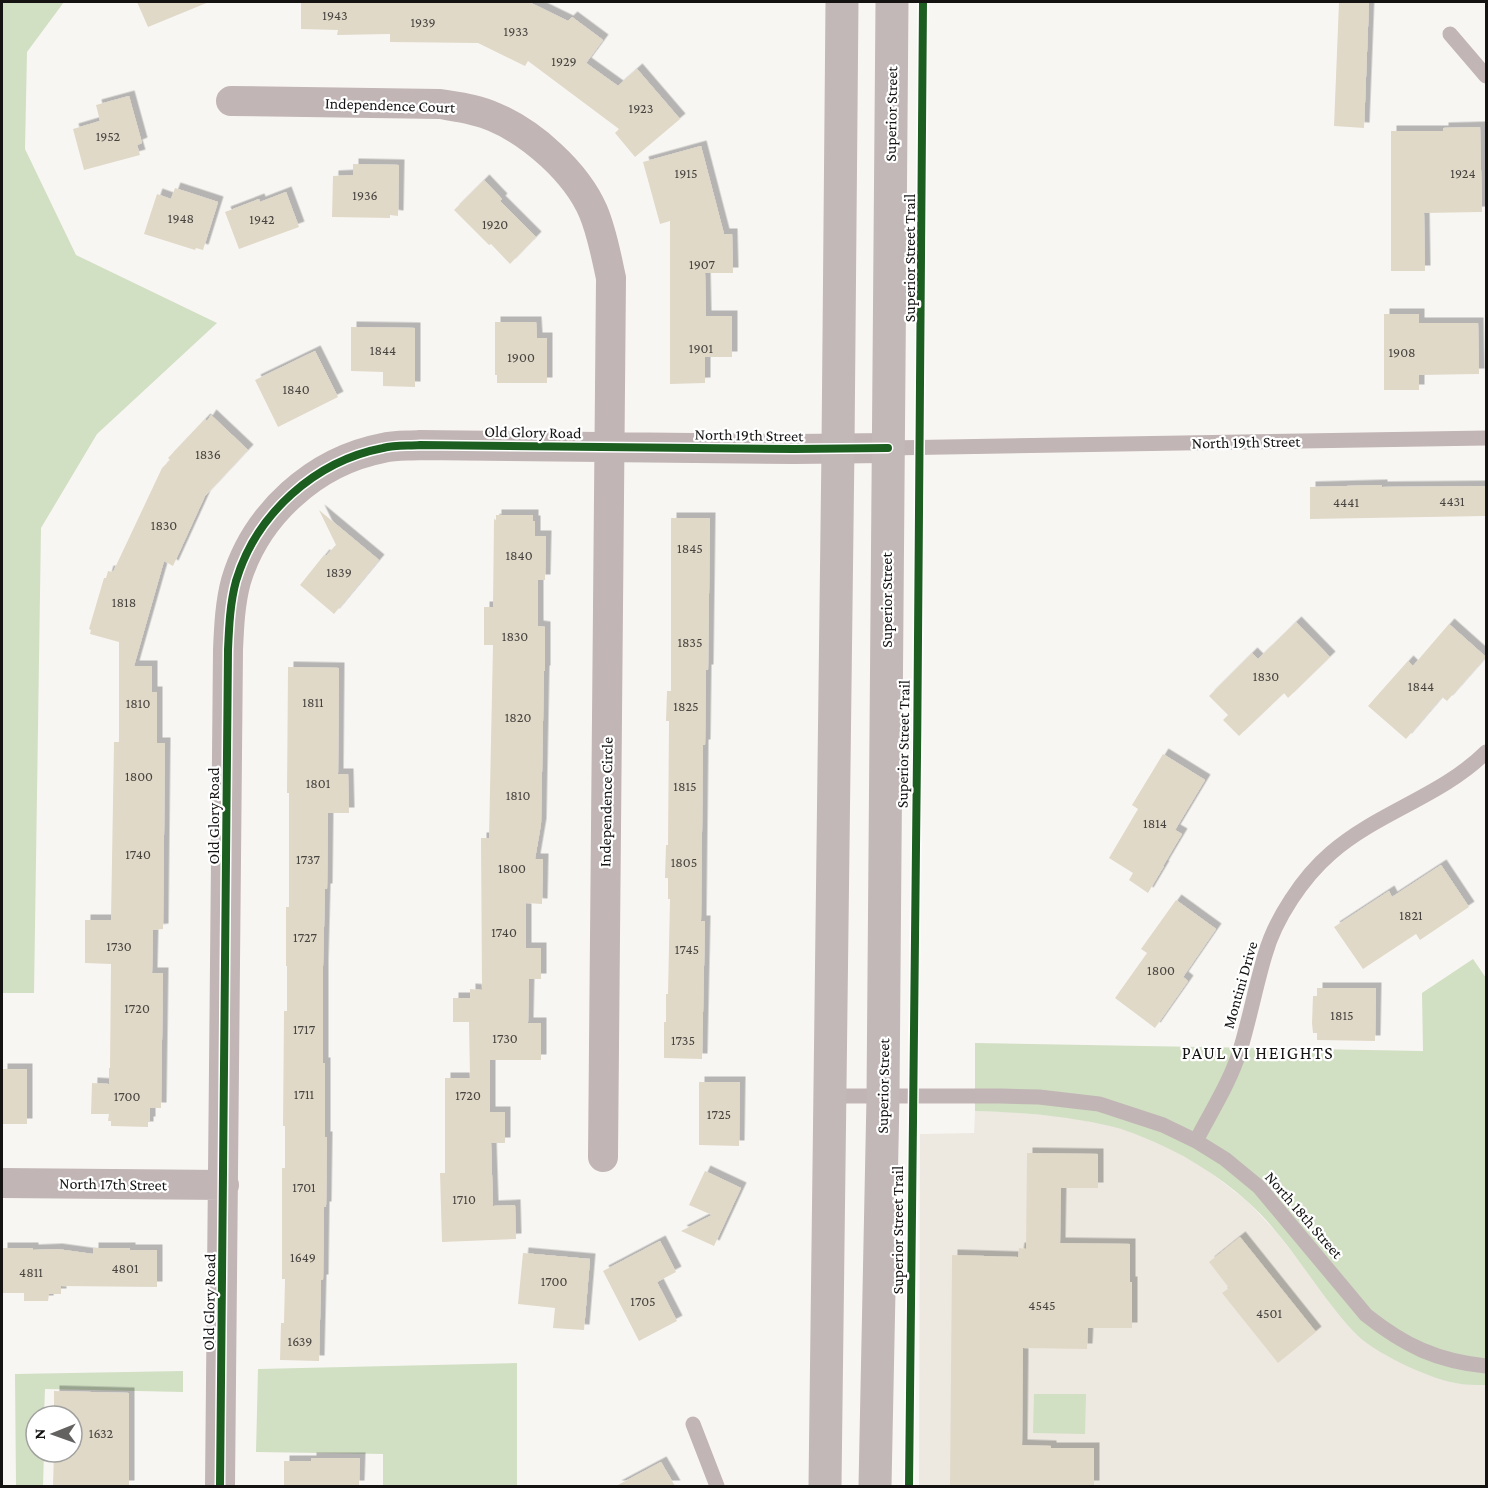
<svg xmlns="http://www.w3.org/2000/svg" width="1488" height="1488" font-family="'Crimson Pro',serif">
	<defs>
		<filter id="shadow"><feDropShadow dx="5.5" dy="-5.5" stdDeviation="0" flood-color="#0004"/></filter>
	</defs>
	<rect width="100%" height="100%" fill="#f8f6f3"/>
	<path fill="#ede9e1" d="M975 1111 1011 1112 1066 1117 1117 1127 1162 1144 1206 1169 1248 1202 1278 1234 1356 1334 1388 1356 1426 1374 1455 1383 1486 1385V1486H919L920 1134 974 1133Z"/>
	<path fill="#d1dfc3" d="M2 2H64L27 52 25 149 76 255 217 323 97 434 41 528 34 993H2Z
		M1473 959 1486 978V1385C1476 1385 1465 1385 1455 1383 1428 1378 1372 1352 1354 1332 1316 1291 1290 1240 1248 1202 1217 1174 1179 1151 1140 1136 1132 1133 1123 1129 1114 1127 1068 1116 1022 1112 975 1111V1043L1423 1051 1422 993Z
		M517 1363V1486H383V1454L256 1452 258 1369Z
		M183 1371V1392L45 1389 44 1416H36V1452H44L43 1486H16L15 1374Z
		M1034 1394H1086L1085 1434 1033 1433Z"/>
	<path fill="#e1d9c8" filter="url(#shadow)" d="M137 2H209L148 27Z
		M301 2H529L568 21 572 17 603 40 586 63 618 86 637 69 680 119 635 157 615 133 619 129 528 61 525 66 478 43 390 42V34L337 35 338 30 301 29Z
		M1339 2H1369L1364 128 1334 126Z
		M129 96 142 143 137 145 140 155 84 170 73 129 100 121 96 105Z
		M1480 127 1482 212 1424 213 1425 271H1391V131H1443V128Z
		M701 146 724 234H732L733 273H705L706 316H732V357H705V383L670 384V221L660 224 643 162Z
		M353 164 399 165 398 216 390 215V218L332 217 333 176 353 175Z
		M484 180 502 199 500 201 536 237 510 264 491 244 489 245 454 210Z
		M175 188 218 202 203 250 196 248 195 250 144 234 157 194 171 199Z
		M286 192 299 227 239 249 225 212 259 199 260 202Z
		M1384 314H1419V323H1478L1479 374 1419 375V390H1384Z
		M495 322H536L537 338H547V383H497V375H495Z
		M351 327 415 328V387L383 386V372L351 371Z
		M315 351 338 397 278 427 255 380Z
		M211 415 248 450 205 496 173 566 164 561 134 666H152V692H157V743H165L163 929 153 930 152 973H163L161 1108H150V1122H148V1127L111 1126V1121H108L109 1114H91L92 1083 109 1084V1068H110L111 964 85 963V920H111L114 742H119V642L90 634 91 630 89 629 104 578H106L108 571 113 572 162 468 170 460 168 458 205 419 207 421Z
		M1382 485V487L1486 486V516L1310 519V487Z
		M319 510 379 560 334 614 300 585 324 555 326 556 336 545Z
		M496 515H533V521H535V536H546L545 580H538V626L545 627V671H544L541 824 535 859H543L542 904 526 903V948H541V979H529L528 1023H541V1060H490V1112H505V1143H491L493 1206 515 1205 516 1239 442 1242 440 1173H445V1078H470L469 1022H453V998H470V989L482 990 481 838H489L493 645H484V607H493L494 519 496 520Z
		M671 518H710L708 670H706L705 745H703L701 921H705L702 1059 664 1058V1022H666V994H668L670 899H668V878H665L666 845H668L669 721H666L667 691H671Z
		M1296 622 1330 657 1288 698 1284 693 1239 736 1223 720 1228 715 1209 696 1252 653 1258 659Z
		M1449 624 1486 657 1447 701 1442 697 1406 739 1368 706 1408 661 1413 666Z
		M288 667 339 668 338 774H348L349 813H328L327 889H325L323 966V1063H325V1137H327L326 1207H324L323 1280H321L319 1361 280 1360 281 1323H284L285 1279H282V1168H285V1126H283L284 1011H287V966H286V907H289V793H287Z
		M1163 754 1205 780 1175 830 1182 834 1163 866H1164L1148 893 1129 880 1133 873 1109 858 1138 809 1132 805Z
		M1441 865 1469 907 1420 940 1416 934 1363 969 1334 927 1389 891 1392 897Z
		M1176 900 1216 929 1183 977 1188 981 1155 1028 1115 998 1147 953 1141 949Z
		M1317 988H1376L1375 1041 1317 1040V1033H1313L1312 1023 1313 996H1317Z
		M2 1069H27V1124H2Z
		M699 1082H740L739 1146 699 1145Z
		M1027 1153 1098 1154V1188H1061L1060 1243 1130 1244V1282H1132V1328H1088L1087 1349 1023 1348 1022 1445 1051 1446V1448H1094V1486H950L952 1255 1018 1257 1019 1248 1026 1249Z
		M705 1171 741 1188 714 1246 681 1231 712 1215 689 1205Z
		M1240 1237 1316 1332 1278 1363 1222 1293 1229 1288 1209 1262Z
		M660 1241 676 1272 657 1282 677 1321 639 1341 603 1271Z
		M2 1248H33V1250L57 1249 93 1254V1248H130V1250H157V1287L61 1286V1294H49L48 1301H24V1293H2Z
		M523 1253 590 1259 584 1330 553 1328 555 1308 518 1304Z
		M54 1391 129 1393V1486H53L54 1452H72V1416H54Z
		M311 1458H360L359 1486H284V1461H311Z
		M661 1462 675 1486H616Z"/>
	<g fill="none" stroke-linecap="round" stroke-linejoin="round">
		<path stroke="#c1b5b5" stroke-width="15" d="M1450 34 1486 76
			M888 448 1486 438
			M830 1096H1000L1039 1097 1099 1104 1163 1125 1196 1141 1225 1159 1259 1187 1366 1315C1405 1346 1437 1361 1486 1366
			M1196 1141C1212 1110 1231 1081 1241 1047 1250 1017 1256 985 1265 955 1275 919 1303 877 1331 853 1378 812 1442 796 1486 752
			M693 1424 717 1486"/>
		<path stroke="#c1b5b5" stroke-width="30" d="M231 101 440 104C458 107 477 109 494 117 532 133 576 172 593 211 602 232 606 255 611 278L603 1157
			M2 1183 224 1185
			M220 1486 228 650C229 627 230 603 236 581 256 514 315 461 383 448 395 445 408 446 420 445L794 449 888 448"/>
		<path stroke="#c2b8b7" stroke-width="33" d="M825 1486 838 448 842 2
			M875 1486 883 1097 892 2"/>
		<g stroke="#fff" stroke-width="11">
			<path id="cycleway" d="M220 1486 228 650C229 627 230 603 236 581 256 514 315 461 383 448 395 445 408 446 420 445L794 449 888 448
				M909 1486C913 991 922 497 923 2"/>
		</g>
		<use href="#cycleway" stroke="#1b5e20" stroke-width="8"/>
	</g>
	<g text-anchor="middle" dominant-baseline="central" stroke-width="4.5" stroke-linejoin="round" paint-order="stroke">
		<g font-size="14" fill="#474440">
			<text x="335" y="15">1943</text>
			<text x="423" y="22">1939</text>
			<text x="516" y="31">1933</text>
			<text x="564" y="61">1929</text>
			<text x="641" y="108">1923</text>
			<text x="108" y="136">1952</text>
			<text x="686" y="173">1915</text>
			<text x="1463" y="173">1924</text>
			<text x="365" y="195">1936</text>
			<text x="181" y="218">1948</text>
			<text x="262" y="219">1942</text>
			<text x="495" y="224">1920</text>
			<text x="702" y="264">1907</text>
			<text x="701" y="348">1901</text>
			<text x="383" y="350">1844</text>
			<text x="1402" y="352">1908</text>
			<text x="521" y="357">1900</text>
			<text x="296" y="389">1840</text>
			<text x="208" y="454">1836</text>
			<text x="1452" y="501">4431</text>
			<text x="1346" y="502">4441</text>
			<text x="164" y="525">1830</text>
			<text x="690" y="548">1845</text>
			<text x="519" y="555">1840</text>
			<text x="339" y="572">1839</text>
			<text x="124" y="602">1818</text>
			<text x="515" y="636">1830</text>
			<text x="690" y="642">1835</text>
			<text x="1266" y="676">1830</text>
			<text x="1421" y="686">1844</text>
			<text x="313" y="702">1811</text>
			<text x="138" y="703">1810</text>
			<text x="686" y="706">1825</text>
			<text x="518" y="717">1820</text>
			<text x="139" y="776">1800</text>
			<text x="318" y="783">1801</text>
			<text x="685" y="786">1815</text>
			<text x="518" y="795">1810</text>
			<text x="1155" y="823">1814</text>
			<text x="138" y="854">1740</text>
			<text x="308" y="859">1737</text>
			<text x="684" y="862">1805</text>
			<text x="512" y="868">1800</text>
			<text x="1411" y="915">1821</text>
			<text x="504" y="932">1740</text>
			<text x="305" y="937">1727</text>
			<text x="119" y="946">1730</text>
			<text x="687" y="949">1745</text>
			<text x="1161" y="970">1800</text>
			<text x="137" y="1008">1720</text>
			<text x="1342" y="1015">1815</text>
			<text x="304" y="1029">1717</text>
			<text x="505" y="1038">1730</text>
			<text x="683" y="1040">1735</text>
			<text x="304" y="1094">1711</text>
			<text x="468" y="1095">1720</text>
			<text x="127" y="1096">1700</text>
			<text x="719" y="1114">1725</text>
			<text x="304" y="1187">1701</text>
			<text x="464" y="1199">1710</text>
			<text x="303" y="1257">1649</text>
			<text x="125" y="1268">4801</text>
			<text x="31" y="1272">4811</text>
			<text x="554" y="1281">1700</text>
			<text x="643" y="1301">1705</text>
			<text x="1042" y="1305">4545</text>
			<text x="1269" y="1313">4501</text>
			<text x="300" y="1341">1639</text>
			<text x="101" y="1433">1632</text>
		</g>
		<g font-size="16" fill="#141312" stroke="#fff">
			<text transform="translate(390 105) rotate(2)">Independence Court</text>
			<text transform="translate(891 114) rotate(-89)">Superior Street</text>
			<text transform="translate(909 258) rotate(-90)">Superior Street Trail</text>
			<text transform="translate(533 432) rotate(1)">Old Glory Road</text>
			<text transform="translate(749 435) rotate(1)">North 19th Street</text>
			<text transform="translate(1246 442) rotate(-1)">North 19th Street</text>
			<text transform="translate(886 600) rotate(-90)">Superior Street</text>
			<text transform="translate(903 744) rotate(-89)">Superior Street Trail</text>
			<text transform="translate(606 802) rotate(-89)">Independence Circle</text>
			<text transform="translate(213 816) rotate(-90)">Old Glory Road</text>
			<text transform="translate(1240 985) rotate(-74)">Montini Drive</text>
			<text transform="translate(883 1086) rotate(-89)">Superior Street</text>
			<text transform="translate(113 1184) rotate(1)">North 17th Street</text>
			<text transform="translate(1304 1215) rotate(49)">North 18th Street</text>
			<text transform="translate(897 1230) rotate(-90)">Superior Street Trail</text>
			<text transform="translate(209 1302) rotate(-89)">Old Glory Road</text>
		</g>
		<g font-size="18" letter-spacing="1.5" fill="#141312" stroke="#fff">
			<text x="1258" y="1053">PAUL VI HEIGHTS</text>
		</g>
	</g>
	<rect width="1488" height="1488" fill="none" stroke="#141312" stroke-width="6"/>
	<g transform="translate(54 1434) rotate(269)"><circle r="28" fill="#ffffff" stroke="#a1a1a0" stroke-width="1.5"/>
	<path d="M0-4.5L10 22L0 15L-10 22Z" fill="#646261"/>
	<text y="-9" font-size="16" font-weight="bold" text-anchor="middle" fill="#141312">N</text>
	</g>
</svg>
